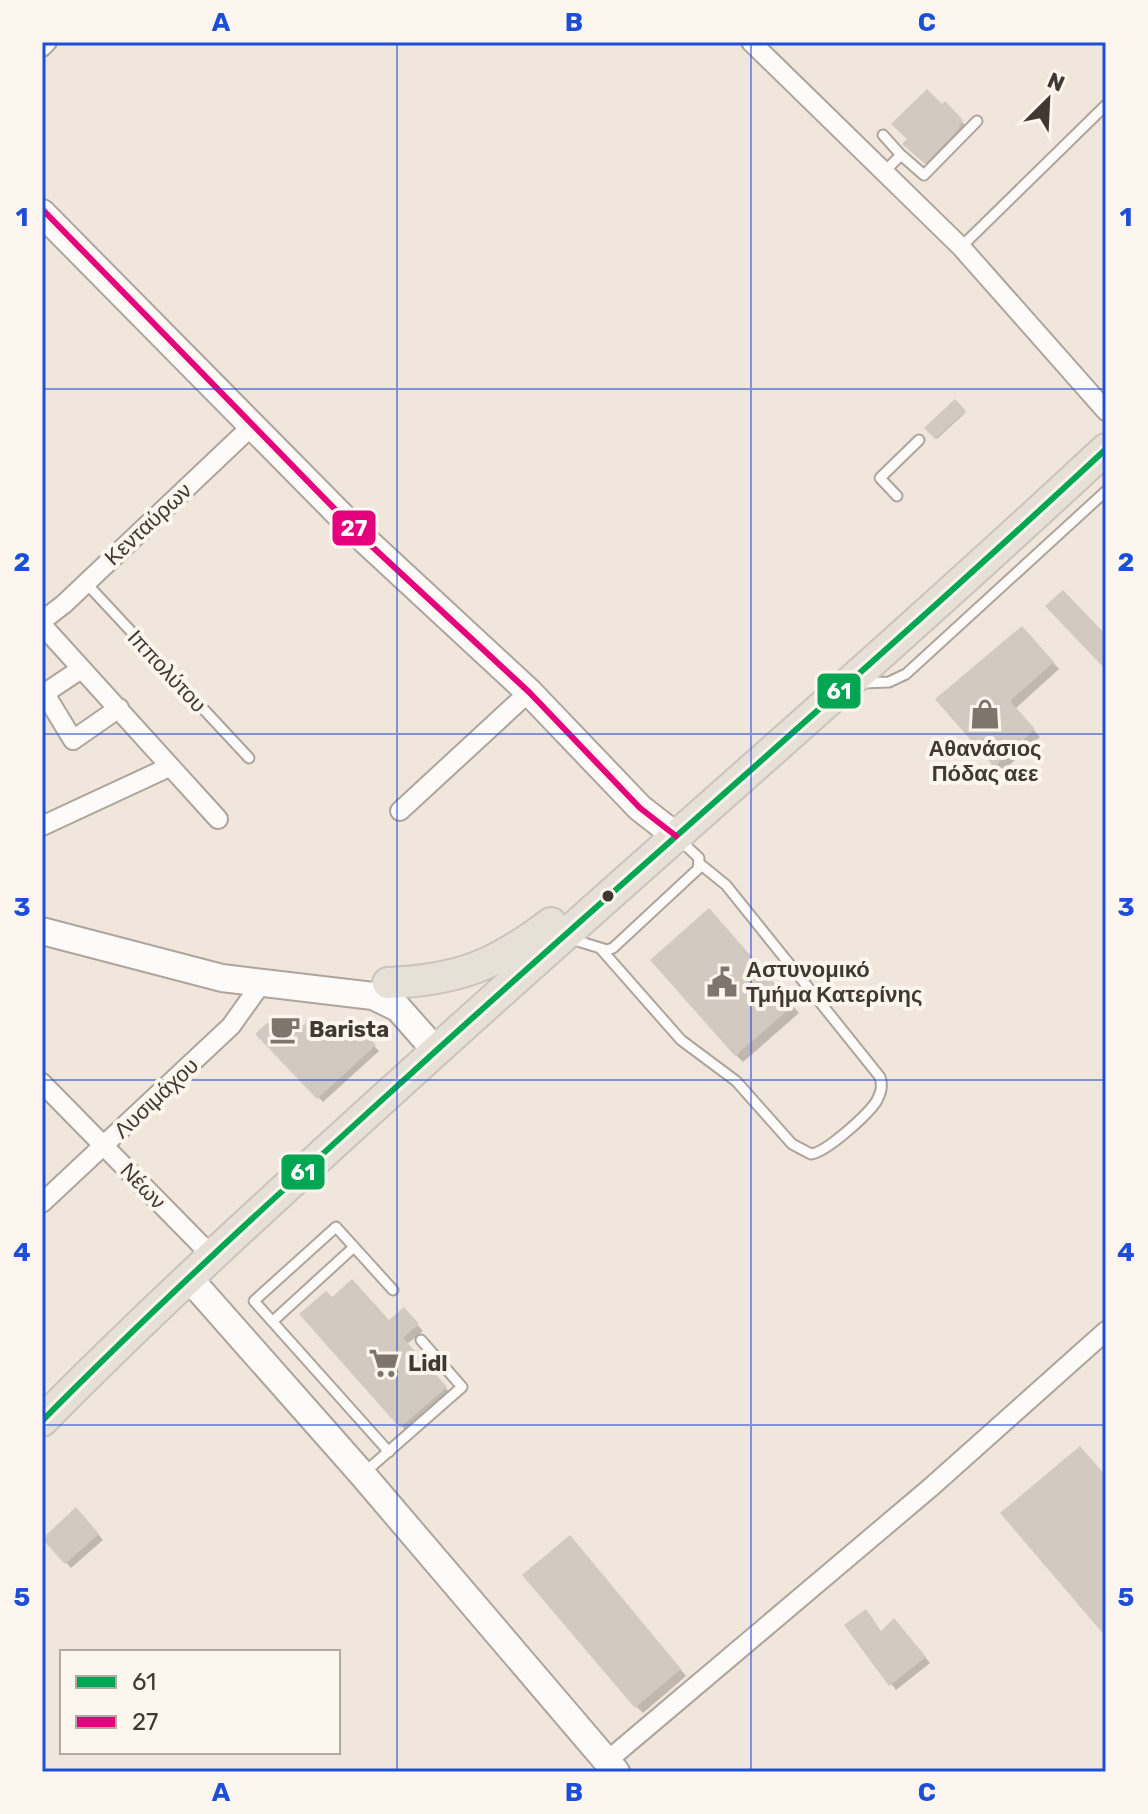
<svg xmlns="http://www.w3.org/2000/svg" width="1148" height="1814" font-family="Rubik,sans-serif">
	<rect width="100%" height="100%" fill="#f1e6db"/>
	<path fill="#0003" d="M945 104 966 126 930 167 905 144Z
		M955 402 965 413 937 439 927 428Z
		M1022 628 1059 669 1015 709 1040 737 1002 772 995 765Z
		M716 918 799 1013 743 1062 736 1055Z
		M355 1026 379 1051 323 1102 258 1034Z
		M332 1299 389 1322 404 1310 423 1331 407 1344 451 1394 407 1432 302 1315Z
		M82 1515 103 1540 71 1568 45 1539Z
		M576 1544 686 1676 643 1713 636 1706Z
		M871 1617 882 1633 899 1626 930 1663 896 1690 847 1626Z"/>
	<path fill="#d2c9c1" d="M927 89 942 104 945 101 963 120 957 131 925 164 902 144 907 139 891 124Z
		M955 399 966 411 935 439 924 428Z
		M1063 590 1106 635V670L1045 606Z
		M1022 626 1054 662 1010 701 1035 729 994 767 935 699Z
		M709 908 794 1005 735 1056 650 960Z
		M306 1020 356 1024 376 1045 317 1099 255 1034 267 1023 305 1025Z
		M352 1279 389 1320 404 1307 419 1324 403 1338 447 1387 400 1428 299 1314 326 1291 332 1297Z
		M1080 1446 1106 1476V1637L1000 1513Z
		M76 1507 99 1534 65 1564 42 1539Z
		M570 1535 681 1669 635 1708 522 1575Z
		M866 1609 881 1631 894 1618 926 1657 889 1686 844 1625Z"/>
	<g fill="none" stroke-linecap="round" stroke-linejoin="round">
		<g stroke="#ada59c" stroke-width="13">
			<path id="lane" d="M883 135 901 155
				M884 172 901 155 924 175 977 121
				M961 247 1106 105
				M897 496 880 478 919 440
				M86 583 249 758
				M862 683 889 682 906 674 1106 491
				M571 939 607 950 613 948 698 869 699 858 680 840
				M600 948 681 1040 736 1081 792 1144 811 1154C827 1152 867 1115 876 1102 881 1093 883 1086 880 1077L726 885 700 864
				M273 1321 354 1247
				M389 1452 254 1301 336 1227 393 1290
				M365 1472 462 1387 421 1340"/>
		</g>
		<g stroke="#ada59c" stroke-width="22">
			<path id="street" d="M751 42 961 247 1106 411
				M42 47 47 42
				M42 621 64 604 253 425
				M42 625 218 819
				M45 694 73 740 119 708
				M42 695 81 669
				M400 811 529 692
				M42 826 169 767
				M42 1083 211 1255
				M42 1203 231 1026 261 984
				M607 1761 930 1488 1106 1331"/>
		</g>
		<g stroke="#ada59c" stroke-width="30">
			<path id="secondary" d="M42 213 365 540 529 692 640 808 676 836
				M42 931 222 978 373 996 398 1008 436 1051
				M188 1277 362 1474 616 1772"/>
		</g>
		<g stroke="#c9c3be" stroke-width="34">
			<path id="primary" d="M388 983C459 980 496 965 551 923
				M42 1421C169 1292 304 1171 438 1049 660 848 887 653 1106 449"/>
		</g>
		<use href="#lane" stroke="#fdfbfa" stroke-width="9"/>
		<use href="#street" stroke="#fdfbfa" stroke-width="18"/>
		<use href="#secondary" stroke="#fdfbfa" stroke-width="26"/>
		<use href="#primary" stroke="#e7e0d7" stroke-width="30"/>
		<g stroke="#fdf6ee" stroke-width="12">
			<path id="bus-1" d="M42 1421C169 1292 304 1171 438 1049 660 848 887 653 1106 449"/>
		</g>
		<g stroke="#fdf6ee" stroke-width="12">
			<path id="bus-2" d="M42 209 365 540 529 692 640 808 676 836"/>
		</g>
		<use href="#bus-1" stroke="#00a651" stroke-width="6"/>
		<use href="#bus-2" stroke="#e5007d" stroke-width="6"/>
	</g>
	<path fill="none" stroke="#1d4ed8" stroke-width="2" stroke-opacity="0.55" d="M397 42V1772M751 42V1772M42 389H1106M42 734H1106M42 1080H1106M42 1425H1106"/>
	<defs>
		<g id="shop-bare" transform="scale(2.4)"><path d="M-5-2.5h2.3a2.7 3.5 0 0 1 5.4 0H5L5.5 6h-11ZM-1.5-2.5h3a1.5 2.3 0 0 0-3 0Z" fill="#7e766d" stroke="#fdf6ee" stroke-width="2.5" paint-order="stroke"/></g>
		<g id="civic-bare" transform="scale(2.4)"><path d="M-.6-6.5H3V-4.5H.6V-3L4-1V1h2V6H-6V1h2V-1L-.6-3ZM-1.2 2.5V6h2.4V2.5Z" fill="#7e766d" stroke="#fdf6ee" stroke-width="2.5" paint-order="stroke"/></g>
		<g id="cafe-bare" transform="scale(2.4)"><path d="M-5.5-4.5H6V0H3Q3 3.5 0 3.5H-2.5Q-5.5 3.5-5.5 0ZM3-3.2v2h1.7v-2ZM-6 4.5H4V6H-6Z" fill="#7e766d" stroke="#fdf6ee" stroke-width="2.5" paint-order="stroke"/></g>
		<g id="supermarket-bare" transform="scale(2.4)"><path d="M-6-5.5h2.5l.6 2H6L4.5 2H-2.5L-4.4-4H-6ZM-1.5 3.2a1.3 1.3 0 1 0 .1 0ZM3 3.2a1.3 1.3 0 1 0 .1 0Z" fill="#7e766d" stroke="#fdf6ee" stroke-width="2.5" paint-order="stroke"/></g>
	</defs>
	<g fill-rule="evenodd">
		<use href="#shop-bare" x="985" y="714"/>
		<use href="#civic-bare" x="722" y="982"/>
		<use href="#cafe-bare" x="285" y="1029"/>
		<use href="#supermarket-bare" x="384" y="1363"/>
	</g>
	<circle fill="#403932" stroke="#fdf6ee" stroke-width="3" cx="608" cy="896" r="7"/>
	<g text-anchor="middle" dominant-baseline="central" stroke-width="8" stroke-linejoin="round" paint-order="stroke">
		<g font-size="22" fill="#403932" stroke="#fdf6ee">
			<text transform="translate(148 524) rotate(-43)">Κενταύρων</text>
			<text transform="translate(167 671) rotate(47)">Ιππολύτου</text>
			<text transform="translate(156 1098) rotate(-43)">Λυσιμάχου</text>
			<text transform="translate(143 1186) rotate(46)">Νέων</text>
		</g>
		<g font-size="22" font-weight="bold" fill="#403932" stroke="#fdf6ee" text-anchor="start">
			<text x="985" y="748" text-anchor="middle">Αθανάσιος<tspan x="985" dy="25">Πόδας αεε</tspan></text>
			<text x="746" y="969">Αστυνομικό<tspan x="746" dy="25">Τμήμα Κατερίνης</tspan></text>
			<text x="309" y="1029">Barista</text>
			<text x="408" y="1363">Lidl</text>
		</g>
	</g>
	<g stroke="#fdf6ee" stroke-width="3">
		<rect x="331" y="509" width="46" height="38" rx="8" fill="#e5007d"/>
		<rect x="816" y="672" width="46" height="38" rx="8" fill="#00a651"/>
		<rect x="280" y="1153" width="46" height="38" rx="8" fill="#00a651"/>
	</g>
	<g font-size="22" text-anchor="middle" font-weight="bold" fill="#fff">
		<text x="354" y="536">27</text>
		<text x="839" y="699">61</text>
		<text x="303" y="1180">61</text>
	</g>
	<rect width="1148" height="1814" fill="none" stroke="#fdf6ee" stroke-width="88"/>
	<rect x="60" y="1650" width="280" height="104" fill="#fdf6ee" stroke="#b1aaa3" stroke-width="2"/>
	<rect x="76" y="1676" width="40" height="12" fill="#00a651" stroke="#b1aaa3" stroke-width="2"/>
	<text x="132" y="1690" font-size="24" fill="#403932">61</text>
	<rect x="76" y="1716" width="40" height="12" fill="#e5007d" stroke="#b1aaa3" stroke-width="2"/>
	<text x="132" y="1730" font-size="24" fill="#403932">27</text>
	<g transform="translate(1048 100) rotate(24)" stroke="#fdf6ee" stroke-width="6" paint-order="stroke">
	<path d="M0-6L14 30L0 20L-14 30Z" fill="#403932"/>
	<text y="-12" font-size="22" font-weight="bold" text-anchor="middle" fill="#403932">N</text>
	</g>
	<rect x="44" y="44" width="1060" height="1726" fill="none" stroke="#1d4ed8" stroke-width="3"/>
	<g font-size="26" text-anchor="middle" font-weight="bold" fill="#1d4ed8">
		<text x="221" y="31">A</text>
		<text x="574" y="31">B</text>
		<text x="927" y="31">C</text>
		<text x="22" y="226">1</text>
		<text x="1126" y="226">1</text>
		<text x="22" y="571">2</text>
		<text x="1126" y="571">2</text>
		<text x="22" y="916">3</text>
		<text x="1126" y="916">3</text>
		<text x="22" y="1261">4</text>
		<text x="1126" y="1261">4</text>
		<text x="22" y="1606">5</text>
		<text x="1126" y="1606">5</text>
		<text x="221" y="1801">A</text>
		<text x="574" y="1801">B</text>
		<text x="927" y="1801">C</text>
	</g>
</svg>
